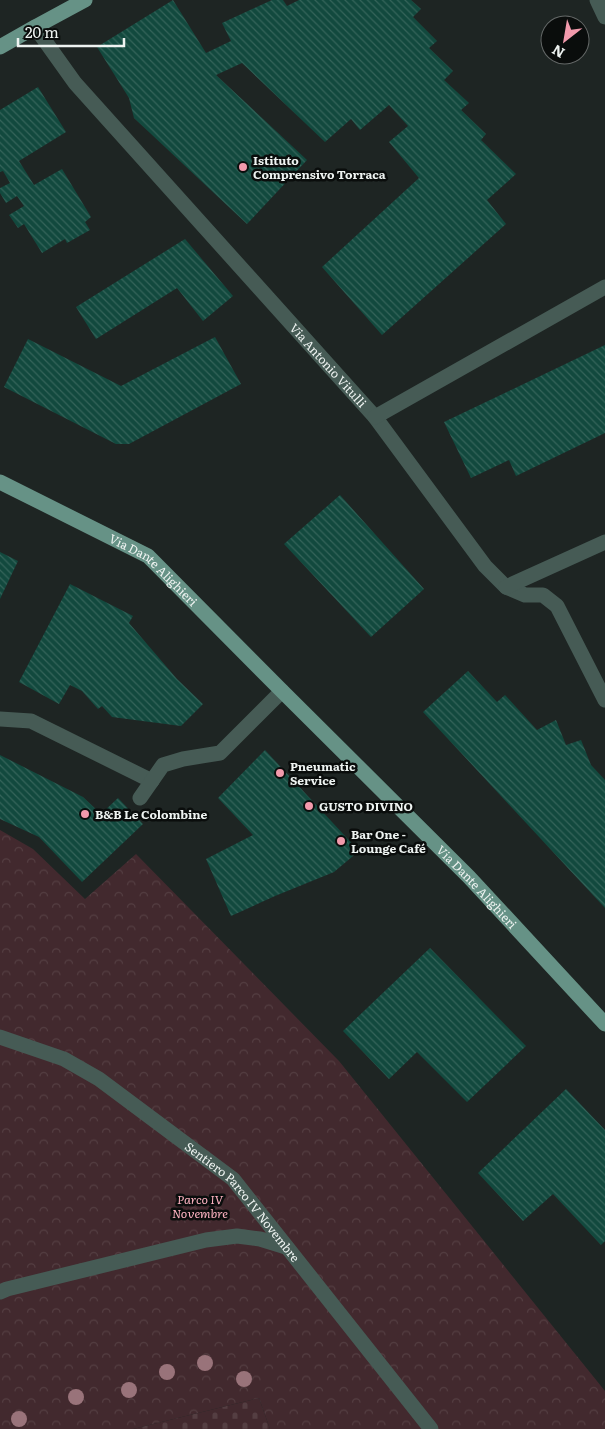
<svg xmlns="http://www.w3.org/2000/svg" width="605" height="1429" font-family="Literata,serif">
	<defs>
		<pattern id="cemetery-stones" width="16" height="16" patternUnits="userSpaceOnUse" patternTransform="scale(1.25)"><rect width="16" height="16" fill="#42292e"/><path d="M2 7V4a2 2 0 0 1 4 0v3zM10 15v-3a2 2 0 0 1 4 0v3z" fill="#543e42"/></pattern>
		<pattern id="park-crowns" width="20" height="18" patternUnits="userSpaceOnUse" patternTransform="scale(1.25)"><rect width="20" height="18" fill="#42292e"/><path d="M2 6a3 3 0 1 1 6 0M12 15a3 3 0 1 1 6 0" fill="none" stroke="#543e42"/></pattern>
		<pattern id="building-back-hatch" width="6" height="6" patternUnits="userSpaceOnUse" patternTransform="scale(1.25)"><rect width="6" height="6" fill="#12493e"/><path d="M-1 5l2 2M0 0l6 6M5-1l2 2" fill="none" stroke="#35645a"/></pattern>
	</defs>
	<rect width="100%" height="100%" fill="#1e2523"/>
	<path fill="url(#cemetery-stones)" d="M259 1398 270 1429H133Z"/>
	<path fill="url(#park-crowns)" d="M0 830 33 849 85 899 136 854 339 1061 605 1391V1429H270L259 1398 133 1429H0Z"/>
	<path fill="url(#building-back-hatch)" d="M173 0 206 53 231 41 222 23 272 0H283L287 6 299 0H411L421 9 413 17 437 41 429 48 453 71 444 80 469 103 461 110 486 134 481 140 516 174 487 200 506 224 382 335 322 267 419 178 389 142 408 126 389 105 360 130 351 119 325 142 242 63 216 75 307 160 247 224 134 118 129 98 97 47Z
		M38 87 66 132 19 161 34 185 62 169 91 217 85 222 90 230 67 243 65 239 42 253 24 224 18 228 9 215 24 206 17 196 6 203 0 193V188L10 183 3 171 0 172V110Z
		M185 239 233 296 203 321 177 288 96 339 76 307Z
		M215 337 241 384 129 444H116L4 387 28 339 121 386Z
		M605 345V433L516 476 509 460 471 478 444 422Z
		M340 495 424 589 371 637 284 544Z
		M0 552 18 561 0 599Z
		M70 584 133 616 129 623 177 679 203 704 181 726 112 717 102 706 98 709 82 691 70 685 59 704 19 682Z
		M468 671 497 702 505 695 537 730 556 720 566 745 581 740 591 765 605 780V908L423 712Z
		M265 750 359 851 334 872 275 896 231 916 206 859 253 835 218 798Z
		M0 755 83 797 101 814 118 798 143 824 82 882 39 837 0 819Z
		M430 948 526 1046 467 1102 417 1052 389 1079 343 1031Z
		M566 1089 605 1130V1241L601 1245 553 1194 523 1221 478 1173Z"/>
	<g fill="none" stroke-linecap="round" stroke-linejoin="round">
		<g stroke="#465b55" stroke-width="15">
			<path d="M597 0 605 17"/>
			<path id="s1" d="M35 27 75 83 375 417 485 566 506 587 525 595H543L557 606 605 700"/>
			<path d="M375 417 605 287"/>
			<path d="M506 587 605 542"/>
			<path d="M0 719 31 721 152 781"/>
			<path d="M140 798 163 765 183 759 220 753 282 691"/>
			<path id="s2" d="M0 1037 64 1059 99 1079 233 1179 431 1429"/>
			<path d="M0 1292 7 1289 206 1240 237 1236 260 1239 286 1247"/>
		</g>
		<g stroke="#669286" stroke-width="15">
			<path d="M0 47 35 27 85 0"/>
			<path id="s3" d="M0 482 148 556 282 691 469 877 605 1024"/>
		</g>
	</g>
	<g fill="#99737a">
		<circle cx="205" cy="1363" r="8"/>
		<circle cx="167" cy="1372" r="8"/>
		<circle cx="244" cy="1379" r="8"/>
		<circle cx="129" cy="1390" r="8"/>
		<circle cx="76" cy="1397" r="8"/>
		<circle cx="19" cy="1419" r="8"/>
	</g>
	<g fill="#f29aac" stroke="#0a0d0c" stroke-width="2">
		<circle cx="243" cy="167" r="5"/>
		<circle cx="280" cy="773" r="5"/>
		<circle cx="309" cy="806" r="5"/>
		<circle cx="85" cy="814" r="5"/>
		<circle cx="341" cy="841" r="5"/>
	</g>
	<g text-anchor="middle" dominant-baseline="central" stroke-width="5" stroke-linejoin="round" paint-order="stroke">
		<g font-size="12" font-weight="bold" fill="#eef3f1" stroke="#0a0d0c" text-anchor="start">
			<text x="253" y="160">Istituto<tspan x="253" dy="14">Comprensivo Torraca</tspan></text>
			<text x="290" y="766">Pneumatic<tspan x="290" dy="14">Service</tspan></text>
			<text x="319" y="806">GUSTO DIVINO</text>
			<text x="95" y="814">B&amp;B Le Colombine</text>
			<text x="351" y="834">Bar One -<tspan x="351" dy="14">Lounge Café</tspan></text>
		</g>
		<g font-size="12" fill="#eef3f1" stroke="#0a0d0c">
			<text stroke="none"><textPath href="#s1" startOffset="448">Via Antonio Vitulli</textPath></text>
			<text stroke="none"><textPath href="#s3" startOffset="178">Via Dante Alighieri</textPath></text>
			<text stroke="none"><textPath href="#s3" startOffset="632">Via Dante Alighieri</textPath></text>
			<text stroke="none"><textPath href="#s2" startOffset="298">Sentiero Parco IV Novembre</textPath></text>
		</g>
		<g font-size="12" font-style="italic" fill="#fdb2c1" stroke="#0a0d0c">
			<text x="200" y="1199">Parco IV<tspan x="200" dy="14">Novembre</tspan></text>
		</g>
	</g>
	<g transform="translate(565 40) rotate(211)"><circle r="24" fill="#0a0d0c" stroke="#656968"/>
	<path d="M0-4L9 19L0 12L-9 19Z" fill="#f29aac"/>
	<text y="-8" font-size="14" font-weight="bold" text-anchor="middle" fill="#eef3f1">N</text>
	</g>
	<path d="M18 38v8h106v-8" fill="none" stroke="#eef3f1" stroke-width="2.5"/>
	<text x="25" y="38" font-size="15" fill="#eef3f1" stroke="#0a0d0c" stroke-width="4" paint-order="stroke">20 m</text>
</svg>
